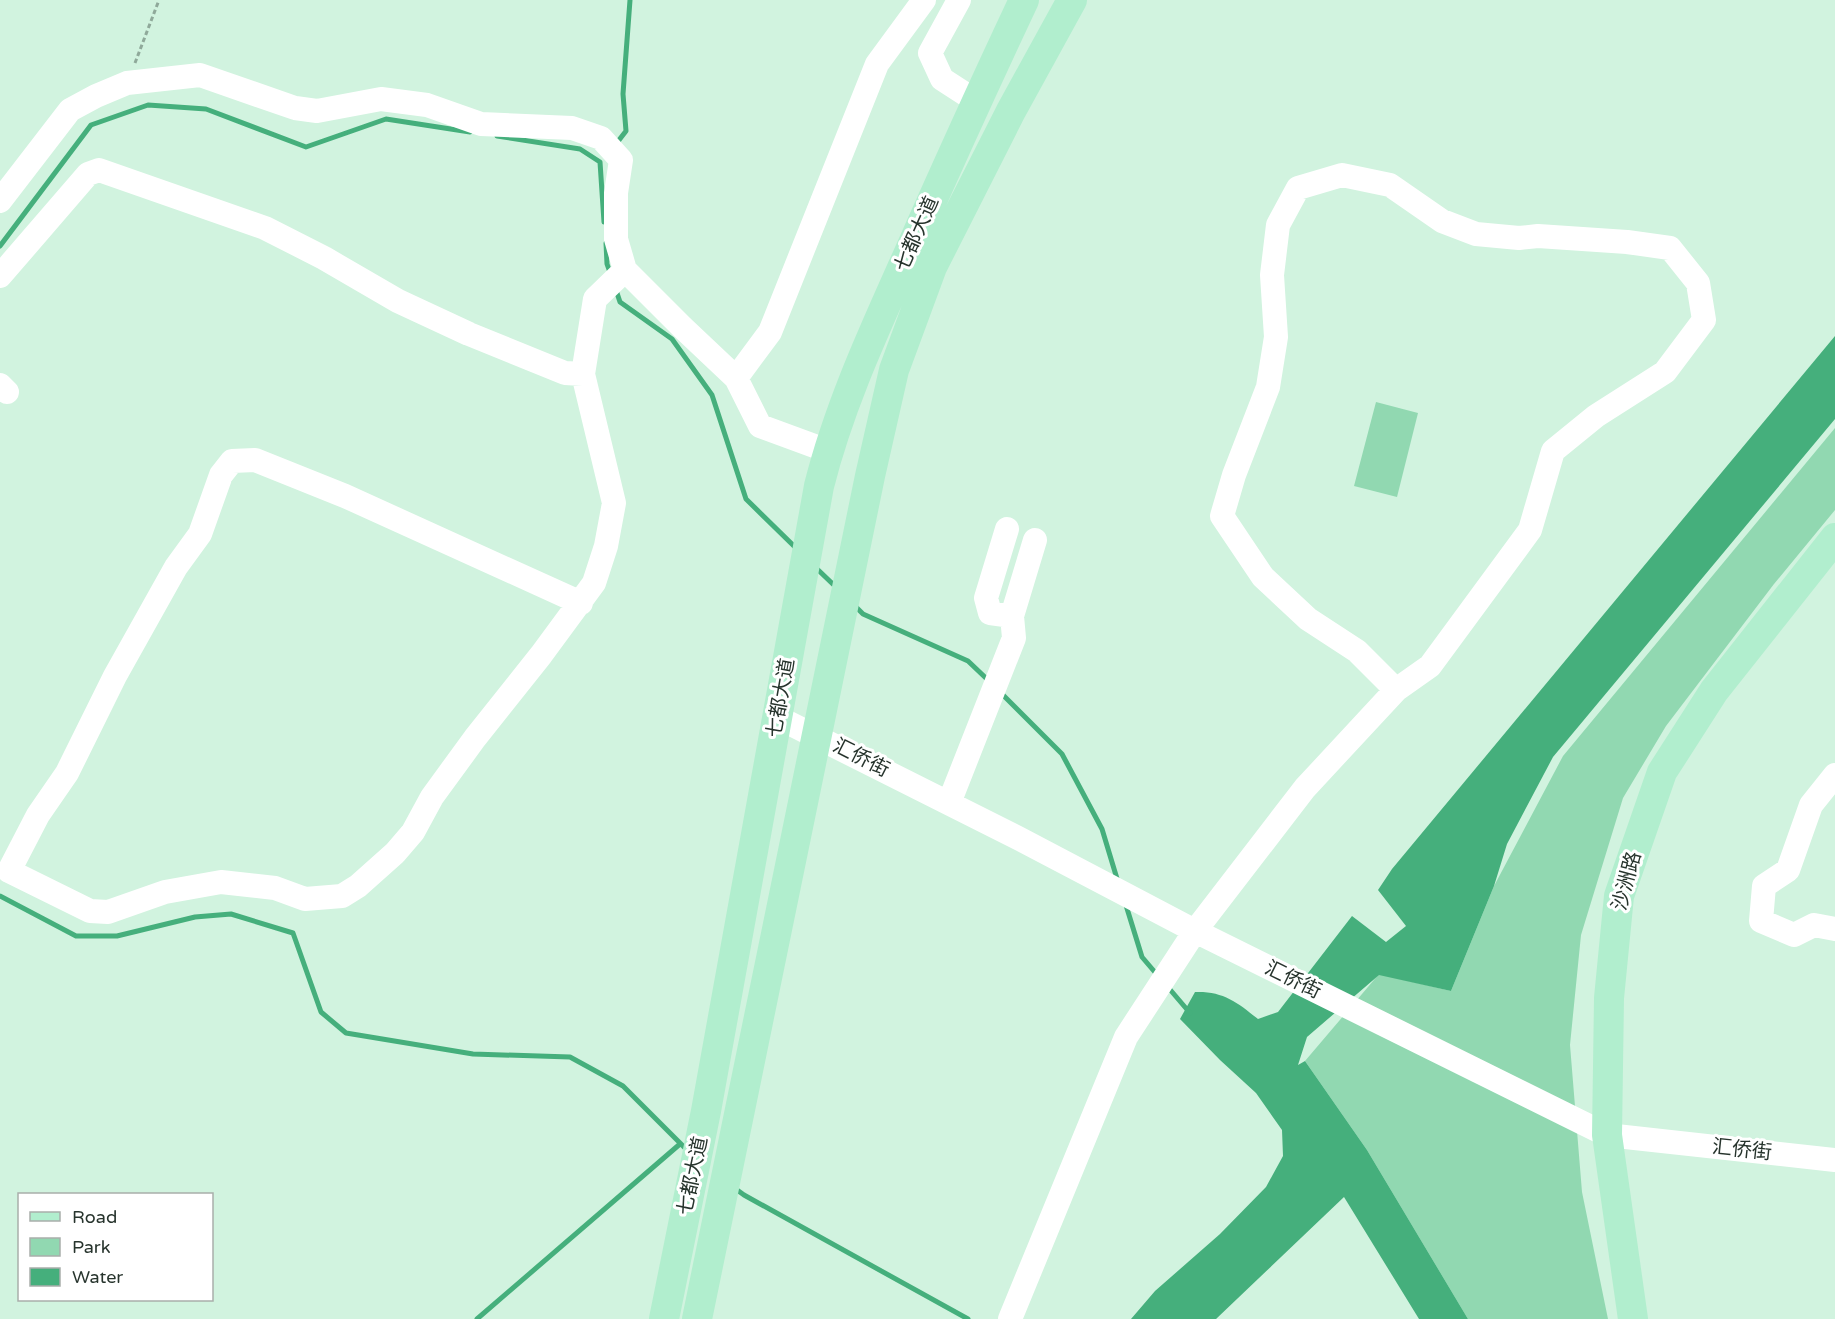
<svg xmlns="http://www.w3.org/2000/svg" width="1835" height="1319" font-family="'Varela Round','Noto Sans SC',sans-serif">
	<rect width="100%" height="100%" fill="#d1f3df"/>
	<path fill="#91d8b1" d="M1376 402 1418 413 1397 497 1354 486Z
		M1835 428V510L1774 584 1666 726 1623 798 1581 935 1570 1045 1582 1192 1608 1319H1468L1367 1150 1305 1061 1379 974 1451 991 1494 886 1563 756Z"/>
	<path fill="#45af7c" d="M1835 336V419L1553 757 1507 844 1494 886 1451 991 1379 975 1307 1037 1298 1065 1305 1061 1367 1150 1468 1319H1419L1344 1197 1216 1319H1131L1155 1291 1220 1234 1266 1187 1283 1156 1282 1130 1256 1093 1220 1060 1180 1019 1195 992C1223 991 1237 1002 1258 1019L1278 1012 1352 916 1386 942 1406 926 1378 890 1392 869Z"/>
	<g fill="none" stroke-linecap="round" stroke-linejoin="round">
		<path stroke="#45af7c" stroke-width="5" d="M497 136 580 149 600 162 604 222
			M616 144 626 131 623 94 630 0
			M606 243 607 264 611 275
			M0 246 91 125 148 105 206 109 306 147 386 119 470 132
			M616 290 620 302 672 339 712 395 746 499 797 549
			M814 566 838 589
			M855 606 863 614 968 661 989 681
			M1000 692 1062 754 1102 829 1118 882
			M0 896 76 936H117L195 917 231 914 293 933 321 1012 346 1033 473 1054 570 1057 623 1086 688 1151
			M1125 902 1142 957 1159 977
			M1167 986 1190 1013
			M733 1187 744 1195 968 1319
			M477 1319 680 1144"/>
		<path stroke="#8fa99a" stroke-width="3" stroke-dasharray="4.5 3" stroke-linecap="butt" d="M135 63 159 0"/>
		<path stroke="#fff" stroke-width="24" d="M959 0 930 53 942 79 976 101
			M0 201 70 110 96 96 127 83 200 75 295 108 317 111 381 99 427 105 481 124 572 128 601 138 621 160 616 193V239L625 270 682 327 736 378
			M0 276 88 174 99 170 265 228 324 258 398 301 469 334 565 373 583 374
			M0 385 7 392
			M828 451 760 426 736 378 770 332 877 64 924 0
			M1007 529 986 598 990 613 1012 616 1035 540
			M581 603 345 496 255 460 232 461 221 475 200 534 176 567 115 676 67 773 38 815 9 871 90 911 108 912 165 892 221 882 275 888 305 899 342 896 358 886 395 853 413 832 432 797 475 738 541 655 594 583 606 546 614 503 583 374 595 299 625 270
			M777 717 1018 838 1195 931 1607 1135 1835 1160
			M1835 775 1811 805 1788 870 1764 886 1761 921 1794 935 1814 925 1835 929
			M949 803 1014 638 1012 616
			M1010 1319 1126 1037 1195 931 1305 788 1396 690 1430 666 1530 530 1553 451 1596 416 1665 372 1704 320 1698 283 1670 248 1627 242 1538 236 1519 238 1476 234 1442 221 1390 185 1342 175 1298 188 1278 225 1272 275 1276 337 1268 387 1234 475 1222 516 1263 577 1308 619 1357 651 1396 690"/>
		<path stroke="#b1eece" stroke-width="30" d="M664 1319 706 1111 819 486C839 406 874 331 907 257 945 171 984 85 1024 0
			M697 1319 870 476 894 370 932 267 1011 111 1072 0
			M1633 1319 1607 1135 1609 998 1619 896 1662 772 1714 691 1835 538"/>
	</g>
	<g text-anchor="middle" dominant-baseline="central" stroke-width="6" stroke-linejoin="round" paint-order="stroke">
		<g font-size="20" fill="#27342d" stroke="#fff">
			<text transform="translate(917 234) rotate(-66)">七都大道</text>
			<text transform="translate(781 698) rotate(-80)">七都大道</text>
			<text transform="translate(861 758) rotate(27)">汇侨街</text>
			<text transform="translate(1627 881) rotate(-75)">沙洲路</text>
			<text transform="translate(1293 980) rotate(26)">汇侨街</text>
			<text transform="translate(1742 1150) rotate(6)">汇侨街</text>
			<text transform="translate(693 1176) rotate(-78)">七都大道</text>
		</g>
	</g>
	<rect x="18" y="1193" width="195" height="108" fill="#ffffff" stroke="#a9aeab" stroke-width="1.5"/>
	<rect x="30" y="1212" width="30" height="9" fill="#b1eece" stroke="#a9aeab" stroke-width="1.5"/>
	<text x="72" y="1223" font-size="18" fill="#27342d">Road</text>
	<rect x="30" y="1238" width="30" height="18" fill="#91d8b1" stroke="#a9aeab" stroke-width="1.5"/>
	<text x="72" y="1253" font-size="18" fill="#27342d">Park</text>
	<rect x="30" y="1268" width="30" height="18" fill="#45af7c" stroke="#a9aeab" stroke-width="1.5"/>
	<text x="72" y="1283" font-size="18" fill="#27342d">Water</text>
</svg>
